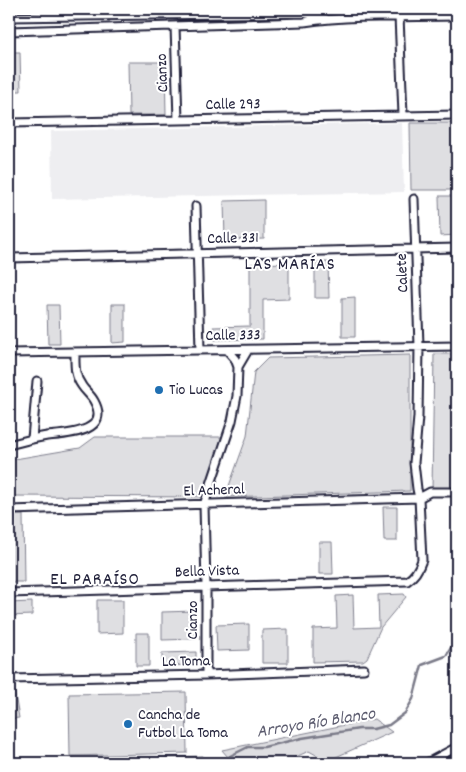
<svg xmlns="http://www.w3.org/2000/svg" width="466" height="772" font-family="Dekko,sans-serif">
	<rect width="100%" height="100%" fill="#fff"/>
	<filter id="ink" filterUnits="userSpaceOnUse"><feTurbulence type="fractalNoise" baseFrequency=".02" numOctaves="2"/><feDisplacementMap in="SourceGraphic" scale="10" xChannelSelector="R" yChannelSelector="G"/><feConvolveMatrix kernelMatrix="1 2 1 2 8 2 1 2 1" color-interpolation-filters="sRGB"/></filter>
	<g filter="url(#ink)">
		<path fill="#eeeef1" d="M402 123 404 192 52 199 51 131Z"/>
		<path fill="#dfdfe2" stroke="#80808e" d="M182 9H291V12L182 13Z
			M9 52H20L21 91H9Z
			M128 62H165L166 115H129Z
			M410 123H457V190H411Z
			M439 196H457V235L440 236Z
			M264 200V239L225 240 224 201Z
			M315 262H328L329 298H315Z
			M289 263V299L263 300V339L214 340 213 327 250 326V264Z
			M355 297V337H342V298Z
			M112 304H125V342L112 343Z
			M47 305H59L60 344H48Z
			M434 354H457V490H432Z
			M410 355V491L225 497 247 436 254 372 268 358Z
			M95 437H227L206 497 9 496V460L80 448Z
			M383 507H397V541H384Z
			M10 515H23L24 582H11Z
			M319 542H332L333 574H319Z
			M404 594 406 597 381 627 367 658 363 661 313 662V629L337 628 336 596 353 595 354 628 379 627 378 595Z
			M97 600H123V633L97 634Z
			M32 602V615L9 616V603Z
			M195 611V639L162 640V612Z
			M249 624V650L217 651 216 625Z
			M288 629V663H262V630Z
			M136 633H149V666H136Z
			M196 652V660L191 665 162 666V653Z
			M14 689 19 718 9 719V690Z
			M186 692 187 753 70 756 69 694Z
			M374 719 392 732 327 761 309 751 282 763H233L222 750Z
			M203 756 208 763H9V762Z"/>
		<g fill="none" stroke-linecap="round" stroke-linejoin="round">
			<path stroke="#7a7a88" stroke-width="2.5" d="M227 763 230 756 248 747H264L302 738 359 729H373L389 725 405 713 413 699 422 665 446 656 457 638"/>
			<g stroke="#22223b" stroke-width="11">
				<path id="street" d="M399 16 403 115
					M9 17 304 13 325 18
					M175 26 178 120
					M9 31 304 22C354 15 406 17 457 16
					M9 123 457 115
					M196 206 200 350
					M9 258 457 248
					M9 353 457 346
					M238 367 248 350
					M32 439 37 381
					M9 445C21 442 34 438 47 436 65 434 112 433 94 401 91 395 85 391 82 386 74 375 75 365 75 352
					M9 510 419 498 430 492H457
					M9 593 407 581C415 576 419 569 422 560L419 498 417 489 414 463 418 417 419 346 414 199
					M206 675V586L204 505 232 421 237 396 238 367 235 359 228 351
					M9 679 206 675 364 669
					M427 763 457 747"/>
			</g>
			<use href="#street" stroke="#fff" stroke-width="7"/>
		</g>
	</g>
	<g fill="#1f6fb2" stroke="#fff" stroke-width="2">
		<circle cx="159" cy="390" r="5"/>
		<circle cx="128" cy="724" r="5"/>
	</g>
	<g text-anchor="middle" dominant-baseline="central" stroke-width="4" stroke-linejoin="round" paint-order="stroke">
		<g font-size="16" fill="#22223b" stroke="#fff">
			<text transform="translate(163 73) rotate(-92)">Cianzo</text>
			<text transform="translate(233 105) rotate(-1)">Calle 293</text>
			<text transform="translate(233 239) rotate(-1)">Calle 331</text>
			<text transform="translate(403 273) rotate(-92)">Calete</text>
			<text transform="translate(233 336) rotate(-1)">Calle 333</text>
			<text transform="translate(214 491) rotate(-2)">El Acheral</text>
			<text transform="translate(207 572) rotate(-2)">Bella Vista</text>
			<text transform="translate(193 620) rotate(-90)">Cianzo</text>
			<text transform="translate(186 662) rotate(-1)">La Toma</text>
		</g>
		<g font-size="16" fill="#22223b" stroke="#fff" text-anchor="start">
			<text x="169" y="390">Tio Lucas</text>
			<text x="138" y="715">Cancha de<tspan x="138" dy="18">Futbol La Toma</tspan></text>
		</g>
		<g font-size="18" letter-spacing="1" fill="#22223b" stroke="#fff">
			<text x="290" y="265">LAS MARÍAS</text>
			<text x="95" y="580">EL PARAÍSO</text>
		</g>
		<g font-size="18" font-style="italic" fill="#5c5c6f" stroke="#fff">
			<text transform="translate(316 724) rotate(-9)">Arroyo Río Blanco</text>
		</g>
	</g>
	<rect width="466" height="772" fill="none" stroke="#fff" stroke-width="30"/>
	<rect x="15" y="15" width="436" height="742" fill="none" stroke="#22223b" stroke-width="2" filter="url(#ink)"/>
</svg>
